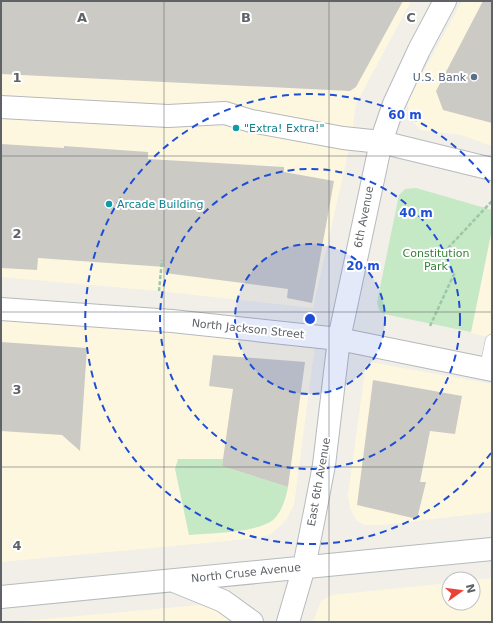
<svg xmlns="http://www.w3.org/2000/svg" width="493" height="623" font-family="'DejaVu Sans',sans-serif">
	<rect width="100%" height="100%" fill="#f1efe8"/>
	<path fill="#fef7e0" d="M1 1H411L356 104 351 140 313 308 159 291 1 277Z
		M462 1H492V146L461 135 420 130 410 118 407 102Z
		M492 231V338L471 333Z
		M1 317 136 327 315 345 294 505 286 520 271 534 258 538 1 562Z
		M375 363 492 384V512L383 525H365L357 521 350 508 348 495 366 364Z
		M492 578V622H313L321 601 332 595 449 583V603H473V580Z
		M199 605 219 608 242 622H14Z"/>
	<path fill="#c5e8c5" d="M416 188 492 210V229L471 332 384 314 379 310 377 302 399 195 405 189Z
		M178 459H223L222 466 288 487C286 498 282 512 273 520 256 533 210 533 189 535L175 469Z"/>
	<path fill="#cccac5" d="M1 1H403L356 87 350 91 1 74Z
		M483 1H492V123L443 110 436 91Z
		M1 144 64 148V146L148 152V159L284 167V172L334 181 312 303 287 298 288 289 165 273V267L38 258 37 270 1 268Z
		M1 342 87 348 80 451 62 435 1 431Z
		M213 355 305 362 288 487 222 466 233 389 209 386Z
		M373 380 462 396 455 434 430 431 420 482H426L417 519 357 505Z"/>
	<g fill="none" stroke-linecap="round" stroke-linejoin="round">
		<g stroke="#b5b8bc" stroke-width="14">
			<path id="lane" d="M486 369 492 341"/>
		</g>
		<g stroke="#b5b8bc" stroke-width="24">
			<path id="street" d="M1 107 168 116 225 113 251 121 343 138 381 142
				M1 309 172 321 339 339 492 370"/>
		</g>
		<g stroke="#b6babf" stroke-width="24">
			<path id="secondary" d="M381 142 492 169
				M174 581 223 601 252 622
				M1 597 492 549
				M288 622 304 567 315 512 324 465 339 339 381 142 394 104 419 50 445 1"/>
		</g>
		<path stroke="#9cc7a9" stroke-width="2.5" stroke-dasharray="4 2" stroke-linecap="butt" d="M448 248 492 201
			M159 291 162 260
			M430 326 455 272"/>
		<use href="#lane" stroke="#fff" stroke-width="13"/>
		<use href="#street" stroke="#fff" stroke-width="22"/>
		<use href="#secondary" stroke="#fff" stroke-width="22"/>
	</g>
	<path fill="none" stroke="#5f6368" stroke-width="1" stroke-opacity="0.55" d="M164 1V622M329 1V622M1 156H492M1 312H492M1 467H492"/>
	<circle cx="310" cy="319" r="75" fill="#1d4ed8" fill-opacity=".12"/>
	<g fill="none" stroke="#1d4ed8" stroke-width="2" stroke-dasharray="7 5">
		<circle cx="310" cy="319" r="75"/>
		<circle cx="310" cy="319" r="150"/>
		<path d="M491 453A225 225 0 1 1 491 185"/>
	</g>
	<circle fill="#5c6f8a" stroke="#fff" stroke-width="1.5" cx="474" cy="77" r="4"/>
	<g fill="#0f9aa8" stroke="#fff" stroke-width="1.5">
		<circle cx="236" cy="128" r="4"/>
		<circle cx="109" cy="204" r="4"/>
	</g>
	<g text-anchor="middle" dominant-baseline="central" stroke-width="4" stroke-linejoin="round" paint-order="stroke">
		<g font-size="11" fill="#4e5e75" stroke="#fff" text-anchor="end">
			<text x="466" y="77">U.S. Bank</text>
		</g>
		<g font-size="11" fill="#0d838f" stroke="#fff" text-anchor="start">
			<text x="244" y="128">"Extra! Extra!"</text>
			<text x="117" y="204">Arcade Building</text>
		</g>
		<g font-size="11" fill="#5f6368" stroke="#fff">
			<text transform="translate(364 217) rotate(-79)">6th Avenue</text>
			<text transform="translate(248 329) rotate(6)">North Jackson Street</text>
			<text transform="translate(319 482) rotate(-80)">East 6th Avenue</text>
			<text transform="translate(246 573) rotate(-6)">North Cruse Avenue</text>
		</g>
		<g font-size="11" fill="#348238" stroke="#fff">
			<text x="436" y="253">Constitution<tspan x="436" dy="13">Park</tspan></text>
		</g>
	</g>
	<g font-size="13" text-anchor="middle" font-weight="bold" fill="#5f6368" stroke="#fff" stroke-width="4" stroke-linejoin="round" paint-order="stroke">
		<text x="82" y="22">A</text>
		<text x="246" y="22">B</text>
		<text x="411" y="22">C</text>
		<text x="17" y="82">1</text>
		<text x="17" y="238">2</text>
		<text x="17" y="394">3</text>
		<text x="17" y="550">4</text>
	</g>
	<circle cx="310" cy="319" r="6" fill="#1d4ed8" stroke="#fff" stroke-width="2"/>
	<g font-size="12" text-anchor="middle" font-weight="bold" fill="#1d4ed8" stroke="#fff" stroke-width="4" stroke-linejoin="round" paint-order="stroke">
		<text x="405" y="119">60 m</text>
		<text x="416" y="217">40 m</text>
		<text x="363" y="270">20 m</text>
	</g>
	<rect width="493" height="623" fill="none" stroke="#5f6368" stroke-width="4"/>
	<g transform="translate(461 591) rotate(76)"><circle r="19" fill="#ffffff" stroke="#bfc1c3"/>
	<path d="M0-3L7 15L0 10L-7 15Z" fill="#ea4335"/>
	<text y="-6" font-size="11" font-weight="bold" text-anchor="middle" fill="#5f6368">N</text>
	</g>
</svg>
